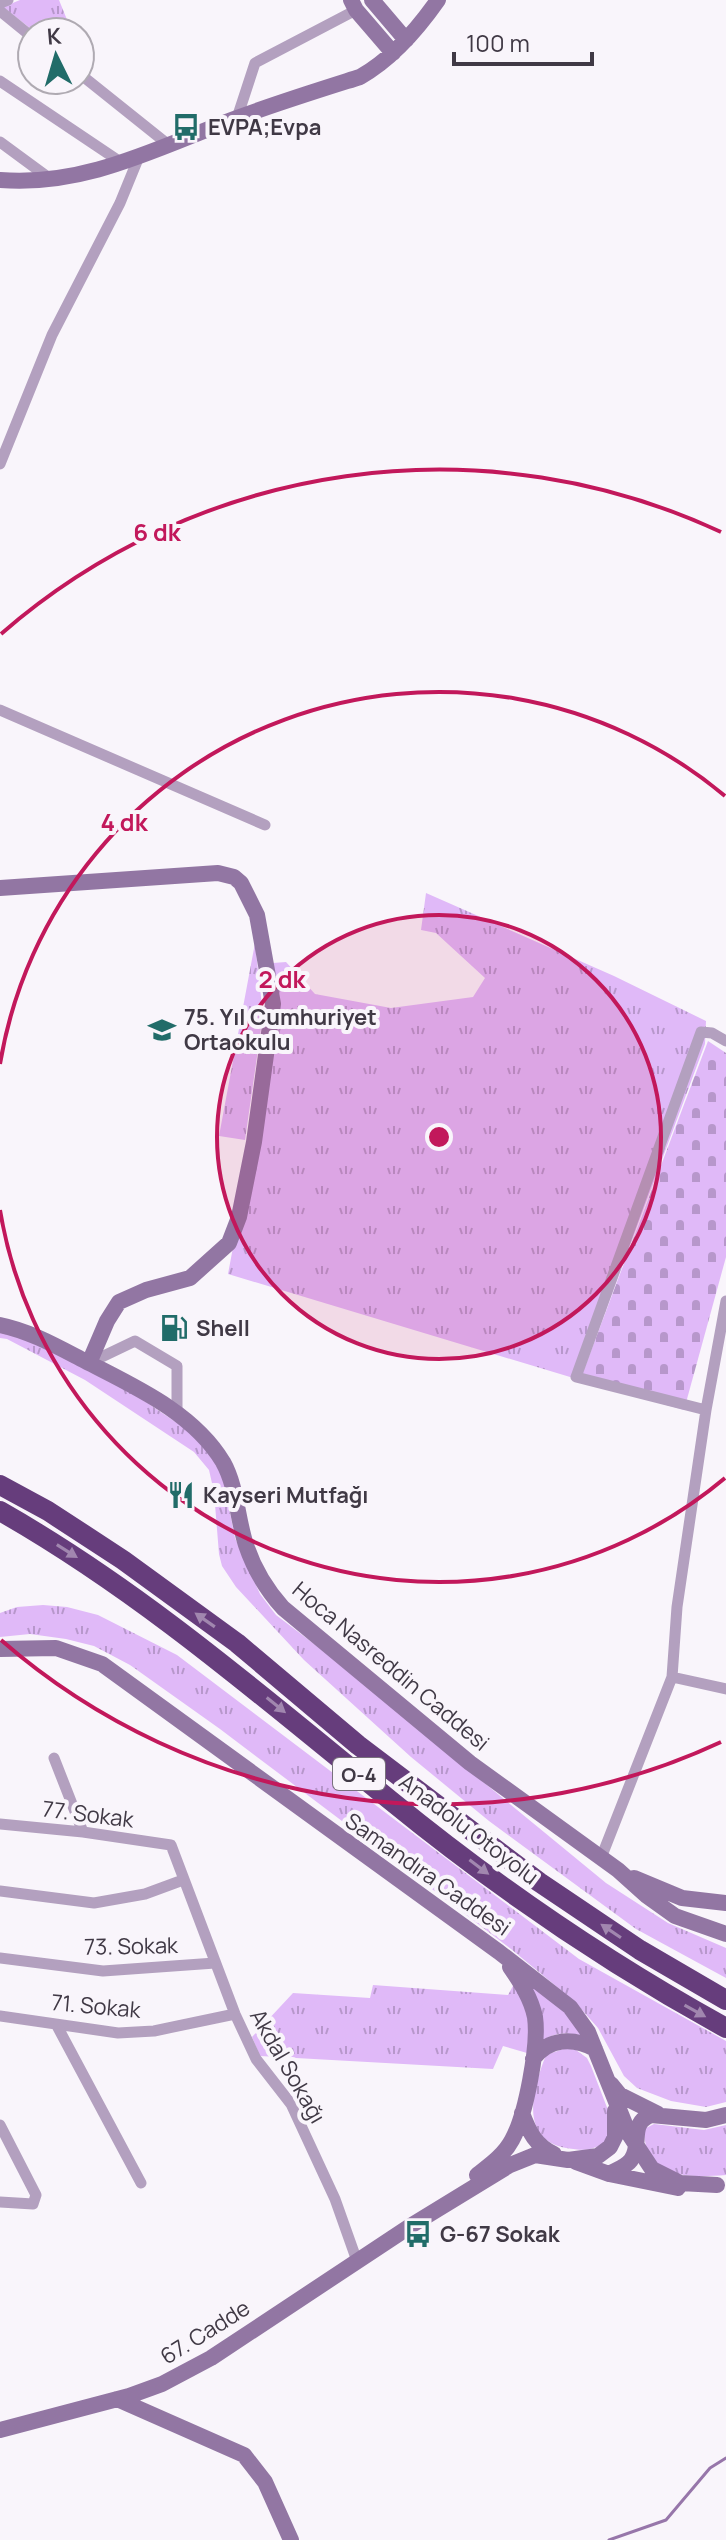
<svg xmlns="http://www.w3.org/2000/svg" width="726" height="2540" font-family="Manrope,sans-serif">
	<defs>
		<pattern id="grass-tufts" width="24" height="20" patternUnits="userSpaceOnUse" patternTransform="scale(2)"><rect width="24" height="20" fill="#e0b9f8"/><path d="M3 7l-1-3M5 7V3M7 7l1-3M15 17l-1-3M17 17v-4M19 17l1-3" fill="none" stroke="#b797cb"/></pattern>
		<pattern id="cemetery-stones" width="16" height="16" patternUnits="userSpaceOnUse" patternTransform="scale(2)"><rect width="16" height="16" fill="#e0b9f8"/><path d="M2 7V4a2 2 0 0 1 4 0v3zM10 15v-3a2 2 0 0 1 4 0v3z" fill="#b797cb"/></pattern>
	</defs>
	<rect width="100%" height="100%" fill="#f9f5fb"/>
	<path fill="url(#grass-tufts)" d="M20 0H59L72 32H35L3 7Z
		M426 893 614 976 706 1021 705 1044 580 1380 228 1274 276 1018 273 963 286 962 315 994 391 1008 473 997 485 978 436 933 421 930Z
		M255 943 263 1015 245 1140 219 1136Z
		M0 1330 42 1345 134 1394 195 1435 214 1460 223 1477 235 1538 260 1594 276 1615 330 1656 606 1883 668 1923 726 1948V1978L636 1929 489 1821 411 1757 304 1660 236 1587 222 1566 219 1554 214 1492 209 1470 194 1452 85 1380 7 1339 0 1338Z
		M43 1605 67 1607 98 1615 177 1655 579 1959 726 2041V2102L706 2107 671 2101 637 2088 624 2076 598 2028 574 2001 511 1949 395 1861 220 1729 130 1665 94 1646 66 1639 30 1634 0 1637V1613L17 1607Z
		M514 1984 530 2016 527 2053 503 2046 493 2069 260 2056 252 2037 293 1993 370 1998 373 1985 508 1995Z
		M533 1984 566 2012 584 2036C567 2032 551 2031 539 2045L528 1986Z
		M566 2048 576 2050 587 2058 591 2066 613 2123 607 2142C589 2151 586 2151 566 2148 518 2139 533 2088 546 2055Z
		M654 2124 704 2130 726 2125V2175C688 2178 644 2179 644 2129Z"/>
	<path fill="url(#cemetery-stones)" d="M708 1041 726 1053V1257L684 1410 580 1380Z"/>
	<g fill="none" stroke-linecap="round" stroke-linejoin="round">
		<path stroke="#9776aa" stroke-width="3" d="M609 2540 666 2520 710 2468 726 2458"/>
		<path stroke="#b3a0bf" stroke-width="11" d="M0 3 8 0
			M0 11 32 37
			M80 74 170 146
			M0 81 122 163
			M237 118 255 63 356 10
			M0 142 49 178
			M0 464 52 335 120 203 138 159
			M0 710 265 825
			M89 1363 135 1341 177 1366V1414
			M706 1410 576 1377 701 1032 712 1033 726 1041
			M672 1677 726 1689
			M54 1758 83 1832
			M0 1824 83 1832 171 1845 235 2014 256 2059 291 2104 335 2199 357 2261
			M601 1858 672 1677 677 1607 706 1410 726 1301
			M0 1891 94 1903 145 1894 183 1880
			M0 1958 103 1971 215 1963
			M0 2016 118 2033 154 2031 235 2014
			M56 2024 141 2183
			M0 2125 36 2195 33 2204 0 2202"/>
		<path stroke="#9276a3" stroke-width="16" d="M351 0 356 10 393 53
			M372 0 406 40
			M0 180C86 187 159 147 237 118 277 103 319 90 360 77 392 59 417 30 438 0
			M0 888 218 873 234 877 241 883 257 915 273 1004 254 1142 239 1217 229 1243 190 1278 146 1290 119 1302 107 1321 89 1363
			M0 1325C30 1331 58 1347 85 1361 133 1386 193 1412 223 1462 237 1487 237 1518 246 1545 254 1569 266 1589 283 1608L470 1763 618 1870 647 1896 675 1916 726 1934
			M0 1649 56 1648 102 1664 499 1952 570 2007 588 2032 629 2134 652 2169 680 2183 717 2185
			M634 1878 682 1898 726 1903
			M533 2059C549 2038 573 2037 595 2049
			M611 2084 620 2095 658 2114
			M522 2113C529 2132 536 2146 554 2154
			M576 2162 609 2174 678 2188
			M609 2174C616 2170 626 2167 631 2160 643 2144 628 2124 651 2115L706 2120 726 2115
			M477 2175C490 2165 504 2155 512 2140 526 2115 539 2045 535 2017 531 1998 521 1983 510 1967
			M117 2399 244 2455 265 2482 291 2540
			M0 2430 129 2396 162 2384 211 2358 412 2225 510 2165 535 2155 568 2160 598 2156 610 2147 615 2137V2111"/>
		<path stroke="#663d7c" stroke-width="20" d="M0 1485 48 1511 123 1560 237 1643 358 1745 539 1882 640 1950 726 2000
			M0 1511C141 1591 264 1698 390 1800 494 1885 608 1963 726 2028"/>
	</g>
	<defs><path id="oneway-solid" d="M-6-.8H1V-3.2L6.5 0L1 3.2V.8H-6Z" transform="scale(2)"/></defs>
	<g fill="#a187af">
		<use href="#oneway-solid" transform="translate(67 1551) rotate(32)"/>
		<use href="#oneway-solid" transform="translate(205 1620) rotate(-145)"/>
		<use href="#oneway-solid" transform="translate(276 1705) rotate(39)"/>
		<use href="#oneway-solid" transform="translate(479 1867) rotate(37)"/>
		<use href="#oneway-solid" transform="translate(611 1931) rotate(-146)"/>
		<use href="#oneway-solid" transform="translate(695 2011) rotate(29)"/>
	</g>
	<circle cx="439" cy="1137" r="222" fill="#c2185b" fill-opacity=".12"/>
	<g fill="none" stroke="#c2185b" stroke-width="4">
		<circle cx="439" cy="1137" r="222"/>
		<path d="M725 1478A445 445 0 0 1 0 1210M0 1064A445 445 0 0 1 725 796"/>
		<path d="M721 1742A667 667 0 0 1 1 1640M1 634A667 667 0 0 1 721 532"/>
	</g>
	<defs>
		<g id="bus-bare" transform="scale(2.16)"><path d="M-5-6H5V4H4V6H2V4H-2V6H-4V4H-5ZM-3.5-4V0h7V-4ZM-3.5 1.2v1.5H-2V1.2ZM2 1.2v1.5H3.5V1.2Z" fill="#216c69" stroke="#f9f5fb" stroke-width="2.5" paint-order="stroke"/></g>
		<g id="school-bare" transform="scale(2.16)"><path d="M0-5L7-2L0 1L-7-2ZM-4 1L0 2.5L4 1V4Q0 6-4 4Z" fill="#216c69" stroke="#f9f5fb" stroke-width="2.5" paint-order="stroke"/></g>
		<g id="fuel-bare" transform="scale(2.16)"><path d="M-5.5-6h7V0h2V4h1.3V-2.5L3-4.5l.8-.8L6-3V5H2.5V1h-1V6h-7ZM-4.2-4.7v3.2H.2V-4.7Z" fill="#216c69" stroke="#f9f5fb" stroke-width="2.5" paint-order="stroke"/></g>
		<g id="restaurant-bare" transform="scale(2.16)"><path d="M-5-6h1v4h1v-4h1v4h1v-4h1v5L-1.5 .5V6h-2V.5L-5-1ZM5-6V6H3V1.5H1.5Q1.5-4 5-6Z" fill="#216c69" stroke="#f9f5fb" stroke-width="2.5" paint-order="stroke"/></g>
	</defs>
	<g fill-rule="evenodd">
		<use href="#bus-bare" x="186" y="127"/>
		<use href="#school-bare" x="162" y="1030"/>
		<use href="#fuel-bare" x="174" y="1328"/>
		<use href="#restaurant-bare" x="181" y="1495"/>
		<use href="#bus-bare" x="418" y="2234"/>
	</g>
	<g text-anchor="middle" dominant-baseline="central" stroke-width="8" stroke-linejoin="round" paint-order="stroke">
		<rect fill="#f9f5fb" stroke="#78717c" stroke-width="2" x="333" y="1758" width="52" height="32" rx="6"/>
		<g font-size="20" font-weight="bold" fill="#403945">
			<text x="359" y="1774">O-4</text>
		</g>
		<g font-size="22" font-weight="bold" fill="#403945" stroke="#f9f5fb" text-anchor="start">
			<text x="208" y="127">EVPA;Evpa</text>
			<text x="184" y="1017">75. Yıl Cumhuriyet<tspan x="184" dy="25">Ortaokulu</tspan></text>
			<text x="196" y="1328">Shell</text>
			<text x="203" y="1495">Kayseri Mutfağı</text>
			<text x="440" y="2234">G-67 Sokak</text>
		</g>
		<g font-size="22" fill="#403945" stroke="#f9f5fb">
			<text transform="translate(391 1666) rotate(40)">Hoca Nasreddin Caddesi</text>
			<text transform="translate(88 1814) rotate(7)">77. Sokak</text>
			<text transform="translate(469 1829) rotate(37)">Anadolu Otoyolu</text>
			<text transform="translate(428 1874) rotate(35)">Samandıra Caddesi</text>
			<text transform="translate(131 1946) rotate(-1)">73. Sokak</text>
			<text transform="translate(96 2006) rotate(5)">71. Sokak</text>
			<text transform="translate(288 2066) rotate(60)">Akdal Sokağı</text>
			<text transform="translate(205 2332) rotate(-32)">67. Cadde</text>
		</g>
	</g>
	<circle cx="439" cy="1137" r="12" fill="#c2185b" stroke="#f9f5fb" stroke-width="4"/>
	<g font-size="24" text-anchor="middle" font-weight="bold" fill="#c2185b" stroke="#f9f5fb" stroke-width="8" stroke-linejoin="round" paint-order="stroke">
		<text x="157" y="541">6 dk</text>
		<text x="124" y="831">4 dk</text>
		<text x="282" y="988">2 dk</text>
	</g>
	<g transform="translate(56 56) rotate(355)"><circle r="38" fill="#f9f5fb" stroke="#afaab2" stroke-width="2"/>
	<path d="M0-6L14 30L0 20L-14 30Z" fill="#216c69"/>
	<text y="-12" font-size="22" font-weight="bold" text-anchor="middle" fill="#403945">K</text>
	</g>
	<path d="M454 52v12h138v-12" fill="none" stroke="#403945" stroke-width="4"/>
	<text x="466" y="52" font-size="24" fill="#403945" stroke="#f9f5fb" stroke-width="6" paint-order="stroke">100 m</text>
</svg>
